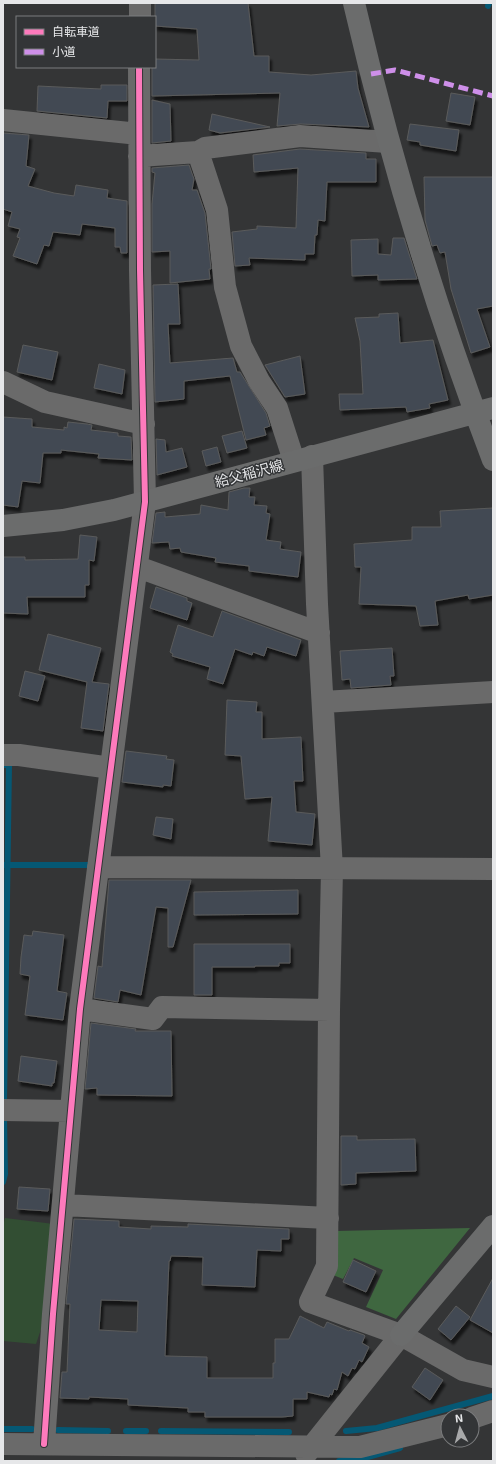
<svg xmlns="http://www.w3.org/2000/svg" width="496" height="1464" font-family="'Exo 2','Noto Sans JP',sans-serif">
	<defs>
		<filter id="shadow"><feDropShadow dx="2.5" dy="4.5" stdDeviation="1" flood-color="#0009"/></filter>
	</defs>
	<rect width="100%" height="100%" fill="#343536"/>
	<path fill="#324e33" d="M5 1218 54 1224 44 1320 36 1344 3 1341V1227Z"/>
	<path fill="#3f6740" d="M470 1228 396 1319 366 1307 383 1270 354 1258 343 1279 333 1275 335 1231Z"/>
	<g fill="none" stroke-linecap="round" stroke-linejoin="round">
		<path stroke="#055874" stroke-width="6" d="M488 6 489 3
			M3 765H9L4 1103
			M3 865H90
			M3 1182 5 1174 4 1117
			M3 1429H32
			M58 1430 108 1431
			M126 1431H146
			M161 1431 289 1432
			M346 1431 377 1428 493 1396
			M339 1461 364 1458 400 1448"/>
	</g>
	<path fill="#434952" stroke="#5a5b5b" fill-rule="evenodd" filter="url(#shadow)" d="M155 3H248L254 56H269V72L311 75 356 71 358 88 369 127 301 124 277 126 280 93 152 96V67H155V59L199 60 197 29 155 26Z
		M101 85H127V101H108L107 118 37 111 38 86 101 89Z
		M451 93 475 97 470 125 446 121Z
		M152 100 170 104 171 141 152 143Z
		M212 114 270 127 220 133 209 130Z
		M410 124 459 130 456 151 420 145V142L407 140Z
		M3 133 29 135 26 166 35 169 28 186 54 193 74 196 76 185 108 190 107 198 127 201V253H121L120 247H115V228L82 224 80 235 53 232 49 246 44 245 37 264 13 256 20 238 17 237 20 229 8 226 12 212 3 209Z
		M300 149 366 153V159H376V182H327L325 221 318 220 317 235H315L314 254H305V260L249 258 250 265 235 266 232 232 257 229V226L296 228 298 168 254 172 253 155Z
		M189 165 194 179 192 190H197L205 213 211 269H209L210 279 170 283V251L152 252V204L155 173 152 172V168Z
		M424 177H493V306L477 309 490 347 471 353 451 289 445 252 440 253 437 245 432 246 425 220Z
		M393 238H404L417 279 378 280V275L352 276 351 240 378 239V254L391 255Z
		M178 284 180 324H168L170 363 233 358 237 372H240L266 413 270 426 264 428 266 435 246 440 230 376 184 381V399L155 402 153 285Z
		M398 313 400 343 433 340 448 400 429 404 430 408 407 412 406 407 340 410 339 394H363L360 341 355 318 379 317V314Z
		M23 345 58 352 52 380 17 372Z
		M300 356 305 394 285 397 265 365Z
		M99 364 125 370 122 394 94 388Z
		M3 417 32 419V427L64 430V427L67 428 68 422 87 424 92 425 91 430 118 433V436L131 437 132 460 98 458 99 454 61 450V453H43L40 483 22 481 18 507 3 505Z
		M242 431 247 448 227 453 222 436Z
		M156 439 165 440 166 452 182 448 187 467 157 475Z
		M217 447 221 462 206 466 202 451Z
		M244 488H250L249 497H255L254 505 267 506 266 513 270 514 266 540 281 542 280 549 301 552 298 577 249 571V566L215 562 216 558 181 552 180 548 170 549 169 542 152 543 156 513 165 512V517L200 514 201 505 228 510 229 492Z
		M493 508V595L469 599 468 595 435 601 438 625 420 626 416 606 359 604 361 567H355L354 544 412 540V527H441L440 511Z
		M80 535 97 537 94 561 89 560V585H85V597H27L28 614 3 613V557H25V560L78 559Z
		M156 587 187 598V601L192 603 187 620 150 608Z
		M222 611 301 640 296 656 267 647 264 656 253 652 252 655 235 649 223 684 207 679 210 667 172 656 173 654 170 652 178 625 213 637Z
		M48 634 101 648 92 682 109 684 103 731 81 728 87 682 39 670Z
		M392 648 394 676H390L391 685 351 688 350 679 342 680 340 651Z
		M25 671 45 676 38 701 19 696Z
		M227 700 257 702 256 712H262V739L301 737 303 781H294L296 812 315 814 312 845 268 841 272 797 245 799 241 756 225 755Z
		M126 751 167 756 166 759 174 760 171 786 163 785V787L122 782Z
		M156 817 173 819 171 839 153 835Z
		M109 880H191L173 947H168V908L156 907 141 995 120 990 118 1002 94 998 98 966 102 967Z
		M298 890V914L194 915V892Z
		M33 931 64 935 57 991 67 993 63 1020 25 1015 30 976 20 974 21 957 24 935 32 936Z
		M194 944H290V963H279V966H255V967H212V995H194Z
		M91 1023 136 1029 135 1031H171L172 1096 97 1095V1088L85 1089Z
		M21 1056 57 1061 54 1083H52V1086L18 1081Z
		M341 1136H357V1140L415 1139 416 1171 356 1173V1184L341 1185Z
		M19 1187 50 1189 48 1211 17 1209Z
		M74 1219 119 1221V1227L151 1229V1226L188 1227V1224L289 1229V1239H281V1251L257 1250 255 1287 202 1285 203 1257 171 1256 170 1261H169L165 1356 207 1357V1378H273V1363H275V1339H289L300 1316 324 1328 327 1322 349 1331 350 1330 364 1335 365 1336 362 1343 369 1347 362 1362 359 1360 355 1369 352 1368 348 1376 342 1372 337 1390 334 1389 332 1395 330 1394 329 1397 307 1392V1399H293V1416L282 1417H205V1412H188V1408L128 1405V1399L89 1397V1399L60 1398 62 1372H67L70 1304H66ZM101 1300 138 1301 137 1332 99 1330Z
		M353 1260 376 1271 366 1292 343 1282Z
		M493 1278V1333L470 1320Z
		M456 1306 470 1317 451 1340 438 1329Z
		M425 1368 443 1380 430 1400 412 1387Z"/>
	<g fill="none" stroke-linecap="round" stroke-linejoin="round">
		<path stroke="#6a6a6a" stroke-width="22" d="M140 17V3
			M3 120 139 134
			M198 152 217 210 225 287 241 346 259 381 277 408 294 461
			M139 156 198 152 205 148 300 136 388 142
			M3 382 45 402 144 424
			M312 456 317 604 332 869 329 1010 327 1266 310 1302 401 1335 463 1370 493 1377
			M138 567 319 633
			M323 702 493 692
			M3 755H19L111 768
			M98 867 493 869
			M80 1009 153 1019 162 1007 329 1010
			M3 1110 71 1111
			M63 1205 328 1218
			M472 1418 493 1411
			M3 1444 360 1447 448 1425
			M44 1444 53 1314 80 1009 145 502 140 270 139 67
			M306 1454 401 1335"/>
		<path stroke="#6b6c6c" stroke-width="22" d="M354 3C390 158 436 311 493 460
			M3 526 63 520 114 510 493 408
			M401 1335 493 1226"/>
		<path stroke="#ce8fe9" stroke-width="5" stroke-dasharray="10 5" stroke-linecap="butt" d="M371 74 395 70 493 96"/>
		<g stroke="#333537" stroke-width="8">
			<path id="cycleway" d="M44 1444 53 1314 80 1009 145 502 140 270 139 67"/>
		</g>
		<use href="#cycleway" stroke="#fd7abc" stroke-width="6"/>
	</g>
	<g text-anchor="middle" dominant-baseline="central" stroke-width="3" stroke-linejoin="round" paint-order="stroke">
		<g font-size="14" fill="#e6e7e9" stroke="#333537">
			<text transform="translate(249 473) rotate(-15)">給父稲沢線</text>
		</g>
	</g>
	<rect width="496" height="1464" fill="none" stroke="#e6e7e9" stroke-width="8"/>
	<rect x="16" y="16" width="140" height="52" fill="#333537" stroke="#7b7c7e"/>
	<rect x="24" y="29" width="20" height="6" fill="#fd7abc" stroke="#7b7c7e"/>
	<text x="52" y="36" font-size="12" fill="#e6e7e9">自転車道</text>
	<rect x="24" y="49" width="20" height="6" fill="#ce8fe9" stroke="#7b7c7e"/>
	<text x="52" y="56" font-size="12" fill="#e6e7e9">小道</text>
	<g transform="translate(460 1428) rotate(354)"><circle r="19" fill="#333537" stroke="#7b7c7e"/>
	<path d="M0-3L7 15L0 10L-7 15Z" fill="#a8a9aa"/>
	<text y="-6" font-size="11" font-weight="bold" text-anchor="middle" fill="#e6e7e9">N</text>
	</g>
</svg>
